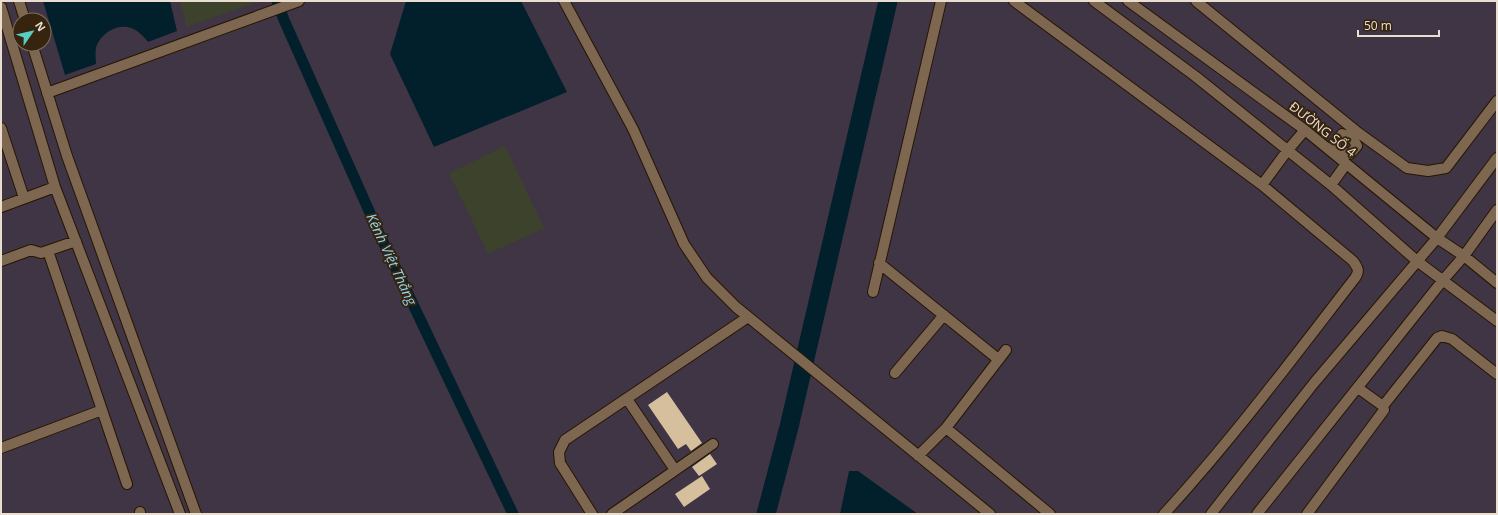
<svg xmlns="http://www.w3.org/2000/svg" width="1498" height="515" font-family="'Open Sans',sans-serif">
	<rect width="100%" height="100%" fill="#412d18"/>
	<path fill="#403544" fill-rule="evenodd" d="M1 1H1497V514H1ZM20 20H44V44H20Z"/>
	<path fill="#3c422b" d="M180 1H256L257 2 187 27Z
		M505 146 544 228 488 254 449 173Z"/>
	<path fill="#02202c" d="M43 1H170L177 31 148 42C143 36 139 31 131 28 117 23 100 34 96 48 95 53 96 59 96 64L65 75Z
		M406 1H521L567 92 434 147 390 54Z
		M849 471H858L918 514H840Z"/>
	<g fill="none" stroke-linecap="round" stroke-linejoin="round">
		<path stroke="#02202c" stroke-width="11" d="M277 1 284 20 378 231 513 514"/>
		<path stroke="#02202c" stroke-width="19" d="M766 514 789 427 888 1"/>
	</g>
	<path fill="#d5bf9d" d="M667 392 702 443 691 451 686 444 678 449 648 405Z
		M710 454 717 464 699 476 692 467Z
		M702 476 710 489 684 507 675 494Z"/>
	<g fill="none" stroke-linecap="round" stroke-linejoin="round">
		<g stroke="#271502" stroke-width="12">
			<path id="minor" d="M19 1 25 20
				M564 1 633 129 684 244 707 278 736 307 990 514
				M1014 1 1262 185 1353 261C1358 268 1360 271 1355 278 1293 358 1232 440 1164 514
				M1094 1 1195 76 1331 185 1417 261 1497 321
				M1128 1 1305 130 1437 238 1464 256 1497 283
				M1196 1 1356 131 1407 168 1428 171 1446 168 1497 101
				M1 7 55 187 180 514
				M32 44 67 156 196 514
				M47 93 299 1
				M1 128 24 198
				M1342 134 1352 137 1357 146 1350 154 1340 152 1334 145Z
				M1262 185 1287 151 1305 130
				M1331 185 1346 164
				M1 207 55 187
				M48 251 102 410
				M1 261 31 250 41 253 76 241
				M879 263 998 359
				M873 292 941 1
				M895 373 944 315
				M627 399 675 470
				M1383 406 1437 338 1442 336 1452 339 1497 374
				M946 428 1050 514
				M1 448 102 410 127 484
				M918 456 946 428 1006 350
				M140 512V514
				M592 514 560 463 559 452 565 440 748 317
				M612 514 713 444
				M1211 514 1314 383 1437 238 1497 158
				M1257 514 1443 280 1464 256 1497 210
				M1307 514 1384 410 1383 406 1358 388"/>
		</g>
		<use href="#minor" stroke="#7d6750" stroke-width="10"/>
	</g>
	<g text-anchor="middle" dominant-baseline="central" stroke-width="4" stroke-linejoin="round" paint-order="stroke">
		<g font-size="13" fill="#eaded1" stroke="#36240e">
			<text transform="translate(1323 129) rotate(38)">ĐƯỜNG SỐ 4</text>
		</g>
		<g font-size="14" font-style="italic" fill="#8fd4f3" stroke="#36240e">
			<text transform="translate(392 259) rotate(65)">Kênh Việt Thắng</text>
		</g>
	</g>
	<rect width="1498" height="515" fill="none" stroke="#eaded1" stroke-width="4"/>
	<g transform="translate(32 32) rotate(56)"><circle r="19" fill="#36240e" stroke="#7e6e5c"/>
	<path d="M0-3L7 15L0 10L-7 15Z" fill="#56cec3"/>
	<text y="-6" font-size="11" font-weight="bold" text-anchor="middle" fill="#eaded1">N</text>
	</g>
	<path d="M1358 30v6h81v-6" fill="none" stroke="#eaded1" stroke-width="2"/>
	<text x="1364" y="30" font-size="12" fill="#eaded1" stroke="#36240e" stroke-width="3" paint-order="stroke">50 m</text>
</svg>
